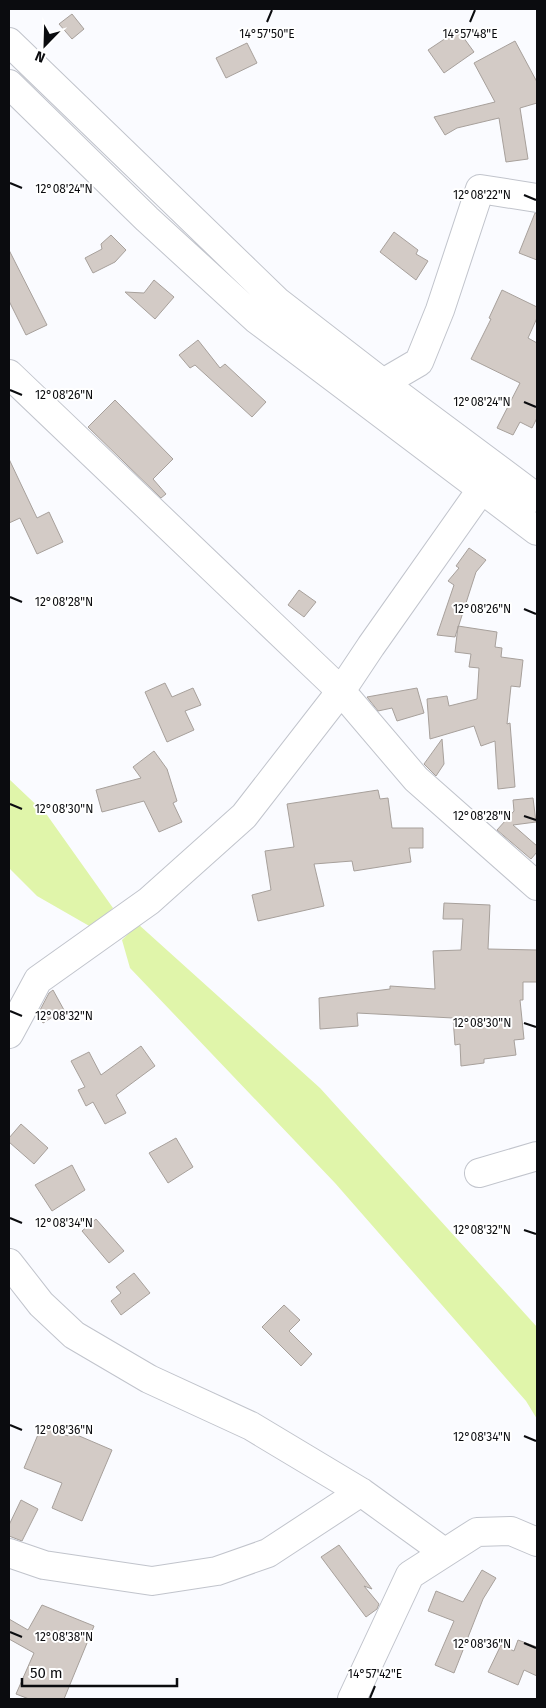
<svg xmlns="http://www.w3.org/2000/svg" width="546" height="1708" font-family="'Fira Sans',sans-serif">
	<rect width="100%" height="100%" fill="#fafbff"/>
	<path fill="#e0f5aa" d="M9 779 47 815 113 908 91 927 37 896 9 868Z
		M138 924 320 1088 537 1327V1419L526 1401 335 1183 130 968 122 940Z"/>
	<path fill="#d3cbc6" stroke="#a7a09b" d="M72 14 84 29 72 39 59 24Z
		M458 30 474 52 444 73 428 50Z
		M515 41 537 82V103L520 108 528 159 506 162 499 118 457 128 445 135 434 117 495 102 474 63Z
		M247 43 257 63 226 78 216 58Z
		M535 213H537V260L519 253Z
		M394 232 418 250 416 254 428 261 416 280 380 252Z
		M111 235 126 250 115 262 93 273 85 258 102 249 101 244Z
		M9 250 47 325 26 335 9 301Z
		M154 280 174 297 155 319 125 292 144 293Z
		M502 290 537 307V318L528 338 537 343V418L532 428 520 422 513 435 497 428 520 383 471 359 491 319 489 318Z
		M198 340 220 368 225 364 266 402 252 417 195 365 190 368 179 355Z
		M115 400 173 459 153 479 166 494 161 498 88 427Z
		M9 459 37 518 49 512 63 542 37 554 20 518 9 523Z
		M469 548 486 560 476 572 455 637 437 635 454 585 448 581 459 568 456 566Z
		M299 590 316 602 304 617 288 605Z
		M458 626 497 632 495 647 502 648 501 657 523 660 520 687 511 686 507 724 510 723 515 787 498 789 495 741 481 746 474 726 430 739 427 699 447 696 449 706 477 699 479 668 469 667 471 654 455 652Z
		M165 683 172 697 193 688 201 705 185 711 194 730 167 742 145 692Z
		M417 688 424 713 397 721 392 708 378 711 367 697Z
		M442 739 444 764 436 776 424 764Z
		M154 751 167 769 177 801 173 803 182 822 159 832 144 801 102 812 96 790 141 778 133 767Z
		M378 790 380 799 388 798 392 828H423V848H409L411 862 354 871 352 861 314 864 324 906 258 921 252 895 271 890 265 851 294 847 287 804Z
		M533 798 536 822 513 825 537 846V852L531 859 497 830 514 811 513 800Z
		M444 903 490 905 488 949 537 950V982H523V1000H520L524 1039 514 1040 516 1055 484 1059V1063L461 1066 460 1044 455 1045 453 1018 357 1013 358 1026 320 1029 319 998 390 989V986L435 989 433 951 461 950 463 919H443Z
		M53 990 64 1010 43 1023 38 1014 49 993Z
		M141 1046 155 1066 116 1095 126 1113 105 1124 93 1102 86 1106 78 1090 85 1087 71 1061 89 1052 101 1075Z
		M21 1124 48 1148 34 1164 9 1142V1138Z
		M176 1138 193 1167 168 1183 149 1153Z
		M72 1165 85 1190 52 1211 35 1185Z
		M96 1219 124 1251 109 1263 82 1231Z
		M134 1273 150 1293 121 1315 111 1301 121 1293 116 1287Z
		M284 1305 300 1320 289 1331 312 1354 301 1366 262 1327Z
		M42 1425 68 1436 70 1432 112 1450 82 1521 52 1508 62 1483 24 1468Z
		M21 1500 38 1509 22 1541 9 1536V1525Z
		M339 1545 372 1589 364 1586 379 1604 377 1609 366 1617 321 1557Z
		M482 1570 496 1578 483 1599 454 1673 435 1665 454 1621 428 1611 436 1591 463 1602Z
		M42 1605 94 1626 64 1699H29L16 1694 34 1653 9 1639V1619L28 1630Z
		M518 1640 537 1647V1676L524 1670 518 1685 488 1672 501 1645 514 1651Z"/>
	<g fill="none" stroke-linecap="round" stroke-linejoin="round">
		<g stroke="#c1c4cc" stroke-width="30">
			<path id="minor" d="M9 42 277 301 383 383 537 498
				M9 84 147 219 256 319 537 531
				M9 374 341 691 244 816 149 901 38 980 9 1034
				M383 383 419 362 440 310 480 189 537 198
				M481 490 371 646 341 691 416 779 537 886
				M479 1173 537 1156
				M9 1263 41 1304 74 1335 149 1379 251 1426 361 1492 444 1552
				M9 1553 44 1565 152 1581 217 1571 268 1553 361 1492
				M352 1699 410 1575 477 1532 511 1531 537 1542"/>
		</g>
		<use href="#minor" stroke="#fff" stroke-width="28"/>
	</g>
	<path fill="none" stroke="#0b0c0f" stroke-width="2" d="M267 22 272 10M470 22 475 10M10 183 22 188M524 195 536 200M10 390 22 395M524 402 536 407M10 597 22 602M524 609 536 614M10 804 22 809M524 816 536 820M10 1011 22 1016M524 1023 536 1027M10 1218 22 1223M524 1230 536 1234M10 1425 22 1430M524 1436 536 1441M10 1632 22 1637M524 1643 536 1648M370 1698 375 1686"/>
	<g font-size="12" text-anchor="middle" fill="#0b0c0f" stroke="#fff" stroke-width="4" stroke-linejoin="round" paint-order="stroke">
		<text x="267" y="38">14°57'50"E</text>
		<text x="470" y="38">14°57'48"E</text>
		<text x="64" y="193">12°08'24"N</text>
		<text x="482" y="199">12°08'22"N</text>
		<text x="64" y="399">12°08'26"N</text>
		<text x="482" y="406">12°08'24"N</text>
		<text x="64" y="606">12°08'28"N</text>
		<text x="482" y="613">12°08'26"N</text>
		<text x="64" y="813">12°08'30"N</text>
		<text x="482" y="820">12°08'28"N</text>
		<text x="64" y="1020">12°08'32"N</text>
		<text x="482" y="1027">12°08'30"N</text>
		<text x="64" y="1227">12°08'34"N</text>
		<text x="482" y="1234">12°08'32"N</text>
		<text x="64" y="1434">12°08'36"N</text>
		<text x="482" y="1441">12°08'34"N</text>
		<text x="64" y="1641">12°08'38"N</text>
		<text x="482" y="1648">12°08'36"N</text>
		<text x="375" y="1678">14°57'42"E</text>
	</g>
	<rect width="546" height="1708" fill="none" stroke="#0b0c0f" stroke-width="20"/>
	<g transform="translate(45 45) rotate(203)" stroke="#ffffff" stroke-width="4" paint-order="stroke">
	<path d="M0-4L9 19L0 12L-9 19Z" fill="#0b0c0f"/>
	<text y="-8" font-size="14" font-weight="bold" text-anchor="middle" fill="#0b0c0f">N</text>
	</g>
	<path d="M22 1678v8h155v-8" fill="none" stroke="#0b0c0f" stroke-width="2.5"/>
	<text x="30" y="1678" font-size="15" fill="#0b0c0f" stroke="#ffffff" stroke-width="4" paint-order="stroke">50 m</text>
</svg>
